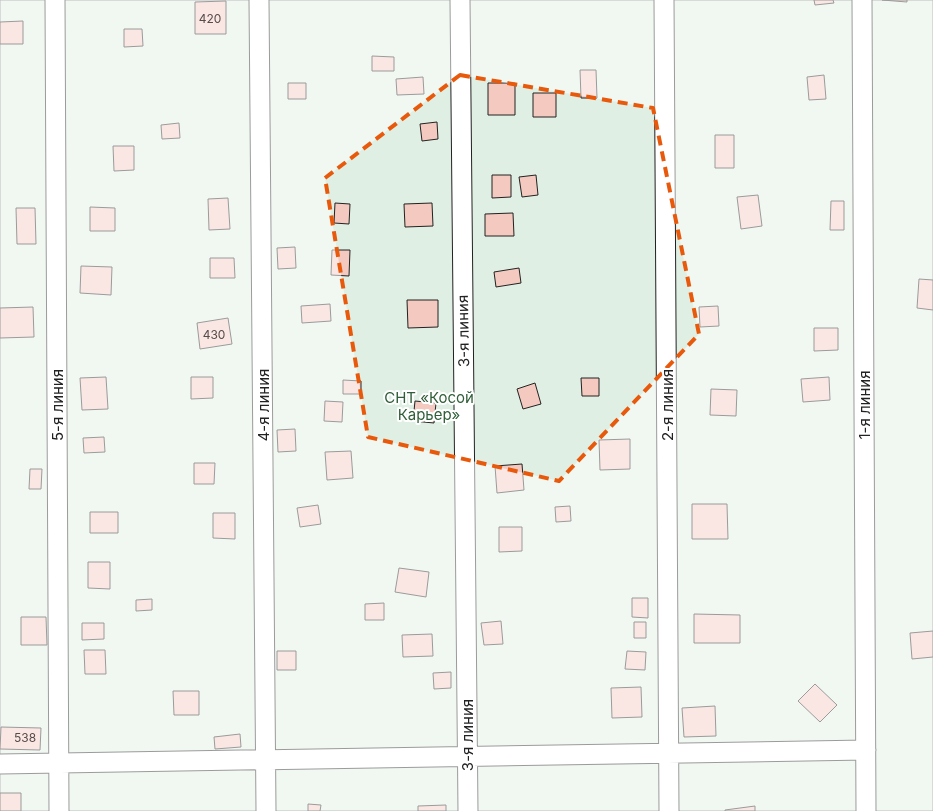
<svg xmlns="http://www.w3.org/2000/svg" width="933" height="811" font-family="Inter,sans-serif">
	<rect width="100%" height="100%" fill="#fff"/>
	<path fill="#e0efe3" stroke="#6f6f6f" d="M0 0H933V811H0Z"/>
	<path fill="#f3c9c0" stroke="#222" d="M814 0H833L834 3 815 5Z
		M882 0H907V2Z
		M226 1V34H195V2Z
		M23 21V44H0V22Z
		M124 29H142L143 46 124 47Z
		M372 56 394 57V71H372Z
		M580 70H596L597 98H581Z
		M824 75 826 99 809 100 807 77Z
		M423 77 424 94 397 95 396 79Z
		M288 83H306V99H288Z
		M488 83H515V115H488Z
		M533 93H556V117H533Z
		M437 122 438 139 422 141 420 124Z
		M179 123 180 138 162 139 161 125Z
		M715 135H734V168H715Z
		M113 146H134V170L114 171Z
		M492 175H511V197L492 198Z
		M536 175 538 195 522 197 519 177Z
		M758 195 762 226 741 229 737 197Z
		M228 198 230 229 209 230 208 199Z
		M831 201H844V230H830Z
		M335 203 350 204 349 224 334 223Z
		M432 203 433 226 405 227 404 204Z
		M90 207 115 208V231H90Z
		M16 208H35L36 244H17Z
		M513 213 514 236H485V214Z
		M295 247 296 268 278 269 277 248Z
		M332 250H350L349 276 331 275Z
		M210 258H234L235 278H210Z
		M81 266 112 267 111 295 80 293Z
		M519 268 521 283 496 287 494 272Z
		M919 279 933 280V310L917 308Z
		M407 300H438V327L408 328Z
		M330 304 331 321 302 323 301 306Z
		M718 306 719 326 700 327 699 307Z
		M33 307 34 337 0 338V308Z
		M228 318 232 344 200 349 197 323Z
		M814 328H838V350L814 351Z
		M106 377 108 409 82 410 80 378Z
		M191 377H213V398L191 399Z
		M829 377 830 400 803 402 801 379Z
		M581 378H599V396H582Z
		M343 380 361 381V394H343Z
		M535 383 541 404 523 409 517 389Z
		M711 389 737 390 736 416 710 415Z
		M325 401 343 402 342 422 324 421Z
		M415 401 436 403 434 423 413 421Z
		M295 429 296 451 278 452 277 430Z
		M104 437 105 452 84 453 83 438Z
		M630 439V469L600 470 599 440Z
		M351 451 353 478 327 480 325 452Z
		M194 463H215L214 484H194Z
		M522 464 524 490 497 493 495 466Z
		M30 469H42L41 489H29Z
		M692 504H727L728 539H692Z
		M318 505 321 524 300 527 297 508Z
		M570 506 571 521 556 522 555 507Z
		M90 512H118V533H90Z
		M213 513H235V539L213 538Z
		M499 527H522V551L499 552Z
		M88 562H110V589L88 588Z
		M399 568 429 572 426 597 395 592Z
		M632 598H648V618L632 617Z
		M152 599V610L136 611V600Z
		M384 603V620H365V604Z
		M694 614 740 615V643H694Z
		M21 617H46L47 645H21Z
		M501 621 503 644 484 645 481 623Z
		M634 622H646V638H634Z
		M82 623H104V639L82 640Z
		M933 631V657L912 659 910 633Z
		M432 634 433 656 403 657 402 635Z
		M84 650H105L106 674H85Z
		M277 651H296V670H277Z
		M627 651 646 652 645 670 625 669Z
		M451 672V688L434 689 433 673Z
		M815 684 837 705 820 722 798 701Z
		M641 687 642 717 612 718 611 688Z
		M173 691H199V715H174Z
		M715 706 716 736 684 737 682 708Z
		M1 727 41 728 40 750 0 749Z
		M240 734 241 747 215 749 214 737Z
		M0 793H21V811H0Z
		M308 804 321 805 320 811H308Z
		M446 805V811H418V806Z
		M755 806V811H725V810Z"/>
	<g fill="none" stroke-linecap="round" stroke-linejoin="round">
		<g stroke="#222" stroke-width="21">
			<path id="minor" d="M55 0 59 811
				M259 0 266 811
				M460 0 468 811
				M664 0 669 811
				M862 0 866 811
				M0 764 866 750"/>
		</g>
		<use href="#minor" stroke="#fff" stroke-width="19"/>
	</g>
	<path d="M0 0H933V811H0ZM460 75 653 108 699 334 559 481 368 437 325 178Z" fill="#fff" fill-opacity=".55" fill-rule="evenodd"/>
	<path fill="none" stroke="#e8590c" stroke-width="4" stroke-dasharray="10 6" stroke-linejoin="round" d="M460 75 653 108 699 334 559 481 368 437 325 178Z"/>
	<g text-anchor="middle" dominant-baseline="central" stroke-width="4" stroke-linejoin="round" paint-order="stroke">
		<g font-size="12" fill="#564c4a">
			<text x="210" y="18">420</text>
			<text x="214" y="334">430</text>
			<text x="25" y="737">538</text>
		</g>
		<g font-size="15" fill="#222" stroke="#fff">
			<text transform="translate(463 331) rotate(-91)">3-я линия</text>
			<text transform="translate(57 405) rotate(-90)">5-я линия</text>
			<text transform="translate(263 405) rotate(-90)">4-я линия</text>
			<text transform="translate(667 405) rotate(-90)">2-я линия</text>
			<text transform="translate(864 405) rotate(-90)">1-я линия</text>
			<text transform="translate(467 735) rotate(-90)">3-я линия</text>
		</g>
		<g font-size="15" fill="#2f5e38" stroke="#fff">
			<text x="429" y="397">СНТ «Косой<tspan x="429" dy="17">Карьер»</tspan></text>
		</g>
	</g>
</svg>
